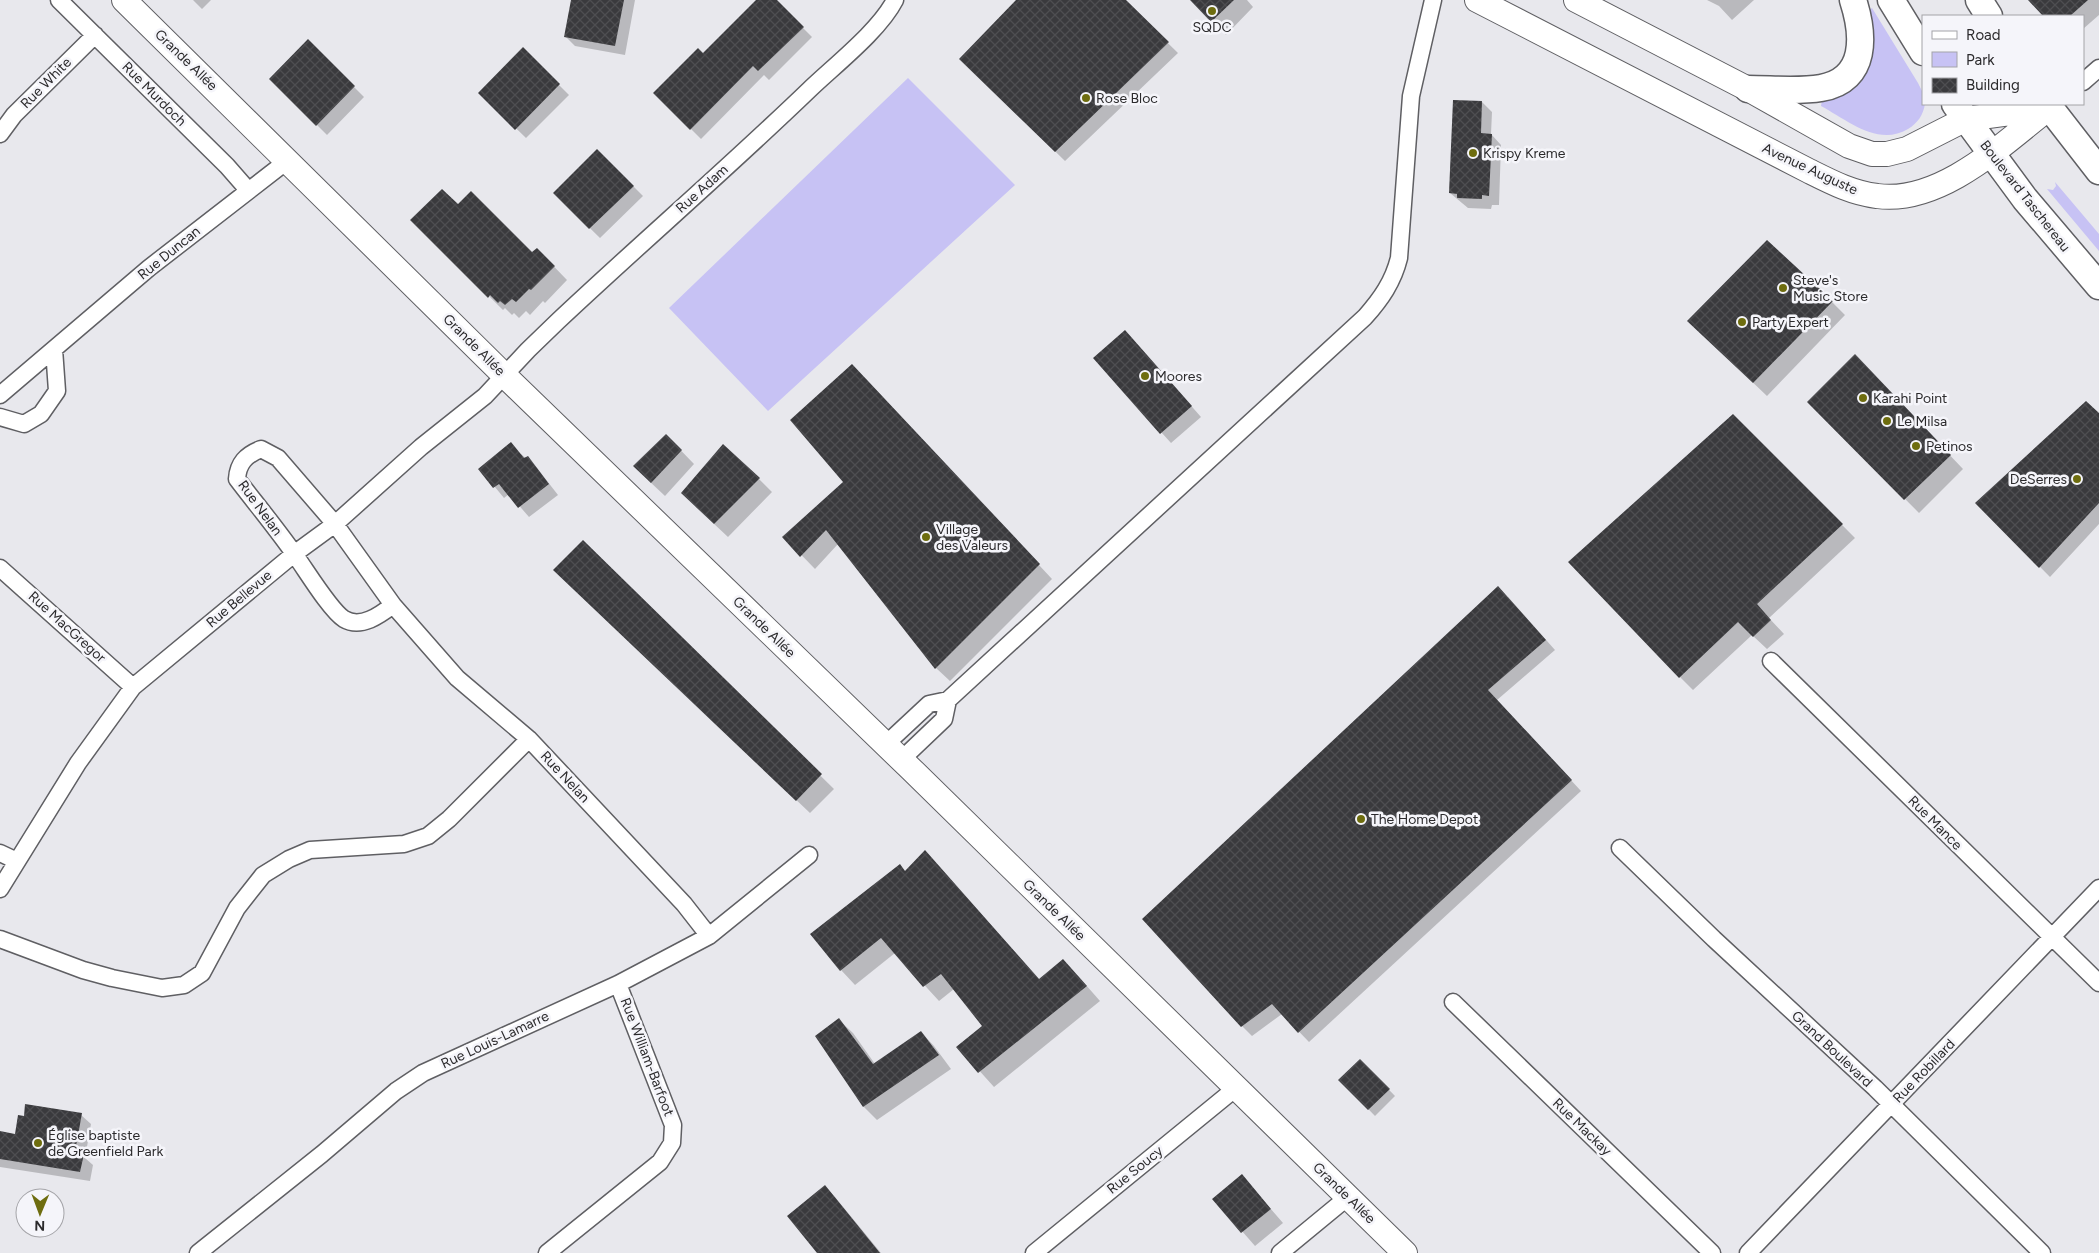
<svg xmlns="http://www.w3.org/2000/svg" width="2099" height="1253" font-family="Figtree,sans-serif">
	<defs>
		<pattern id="building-cross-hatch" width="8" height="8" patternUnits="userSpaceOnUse" patternTransform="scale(1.25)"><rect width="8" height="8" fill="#3a3a3d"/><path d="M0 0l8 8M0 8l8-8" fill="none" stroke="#4e4e51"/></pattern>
	</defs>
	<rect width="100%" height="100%" fill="#e8e8ed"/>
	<path fill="#c7c2f4" d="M1872 8 1918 83 1923 93V104H1925C1923 115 1918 123 1908 129 1878 147 1847 120 1821 106L1822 100C1872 96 1880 51 1868 11Z
		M908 78 1015 185 768 411 669 308Z
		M2055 182 2099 234V251L2047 189 2053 190 2056 186Z"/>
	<path fill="#0003" d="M193 0H211L202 9Z
		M572 0H635L625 55 575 46 565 36Z
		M758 0H775L812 37 769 80 764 75 701 139 655 93 703 55Z
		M1018 0H1124L1178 53 1065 161 961 59Z
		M1192 0H1247L1253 7 1226 35Z
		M1707 0H1754L1732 20 1719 6Z
		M2030 0H2099V15L2083 29V16H2045Z
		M308 41 364 97 327 135 271 79Z
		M523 49 569 95 526 138 480 93Z
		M1482 102 1492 112 1491 134 1501 145 1499 205H1492L1491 209 1468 208 1450 193Z
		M597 150 643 196 600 238 554 193Z
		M458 206 532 254 537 249 567 280 545 303 543 301 530 315 526 311 519 318 514 313 512 315 505 308 503 310 412 220Z
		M1832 302 1845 315 1767 396 1702 334Z
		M1135 342 1201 417 1171 443 1095 359Z
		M1868 369 1963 469 1919 513 1809 402Z
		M866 379 1052 579 950 681 936 668 838 544 815 569 784 537 845 482Z
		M1733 415 1855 538 1769 618 1784 634 1767 649 1752 635 1693 690 1680 677Z
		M2099 415V524L2050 577 1977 503Z
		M666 435 694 464 665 496 648 480Z
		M521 454 537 468 558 495 529 517 509 494 504 498 480 469Z
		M759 479 772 492 728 537 696 507Z
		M583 542 834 789 810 813 568 583Z
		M1508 597 1555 650 1497 700 1581 791 1309 1042 1282 1014 1252 1036 1242 1026Z
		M925 851 1040 980 1078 976 1100 1001 994 1087 958 1047 983 1026 954 989 939 1001 895 953 855 985 841 970 906 872Z
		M839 1020 853 1033 875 1064 921 1032 934 1046 951 1069 877 1120 864 1107 817 1036Z
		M1360 1060 1395 1096 1375 1116 1340 1080Z
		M81 1115 91 1124 85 1158 93 1165 90 1181 0 1167V1133L16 1135Z
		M1242 1176 1283 1223 1255 1246 1214 1199Z
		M825 1187 835 1197 881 1253H819Z"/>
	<path fill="url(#building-cross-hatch)" d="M571 0H624L615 46 564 37Z
		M756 0H777L804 27 758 71 753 66 690 130 653 93 698 48 703 53Z
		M1016 0H1126L1169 42 1055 152 959 59Z
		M1190 0H1234L1211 22Z
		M2028 0H2088L2070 16H2043Z
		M308 39 355 86 316 126 269 79Z
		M523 47 560 84 515 130 478 93Z
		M1453 100 1482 101 1481 133 1492 134 1489 196 1482 195V199L1457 198V194L1449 193Z
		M597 149 634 186 589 229 553 193Z
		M442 189 458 204 471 191 532 252 537 248 555 266 531 290 529 289 516 302 512 299 505 305 500 301 498 303 490 295 488 298 410 220Z
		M1767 240 1833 301 1753 383 1687 321Z
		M1125 330 1192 406 1160 434 1093 358Z
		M1855 354 1951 455 1904 500 1807 402Z
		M852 364 1040 564 935 669 826 530 800 557 782 537 843 482 790 420Z
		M2086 401 2099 413V503L2039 568 1975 503Z
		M1733 414 1843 524 1757 604 1771 620 1753 637 1738 622 1679 678 1568 562Z
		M666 434 682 450 651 483 633 466Z
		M511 442 524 458 528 456 549 484 518 508 499 484 493 488 478 469Z
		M723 444 760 478 714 524 681 493Z
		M583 540 822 774 796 801 553 570Z
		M1498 586 1546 640 1488 690 1572 780 1298 1033 1272 1004 1241 1027 1142 919Z
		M925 850 1039 979 1063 959 1087 986 978 1073 956 1047 982 1026 941 974 923 987 881 938 840 971 810 934 900 864 905 871Z
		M839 1018 873 1064 921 1031 939 1055 863 1107 815 1036Z
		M1360 1059 1390 1089 1368 1110 1338 1080Z
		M25 1104 82 1113 75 1152 84 1154 80 1172 0 1159V1131L15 1134 18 1115 24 1116Z
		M1242 1174 1271 1209 1241 1233 1212 1199Z
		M825 1185 880 1253H817L787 1216Z"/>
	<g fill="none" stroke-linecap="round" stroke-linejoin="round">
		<g stroke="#5f5f63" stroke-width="19">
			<path id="street" d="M59 0 227 166 248 190
				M2083 82 2099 68
				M0 134 14 115 95 35
				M0 395 149 268 287 161
				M0 417 24 424 41 414 57 391 54 349
				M0 568 133 687
				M393 605 335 524 278 458 261 449C246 455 238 463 237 479 256 504 277 529 295 555 306 570 330 610 344 619 361 629 380 615 393 605L457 678 529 739 684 904 709 936
				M1771 661 2099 983
				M885 745 929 704 948 700 1365 317C1381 299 1393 282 1399 258L1411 96 1433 0
				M901 760 944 719 948 700
				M1620 848 1714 939 1875 1088 2042 1253
				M0 853 17 861
				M0 889 78 763 133 687 294 554 335 524 421 447 485 396 528 350 558 321C641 243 727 169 809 90 835 65 879 31 895 0
				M0 939 83 970 112 978 162 988 184 985 202 973 237 908 263 875 289 859 310 850 404 844 428 836 449 819 529 739
				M1453 1002 1712 1253
				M198 1253 322 1154 396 1091 423 1073 618 984 709 936 809 855
				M547 1253 660 1162 672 1143 673 1125 618 984
				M1034 1253 1236 1088
				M1280 1253 1348 1197
				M1748 1253 2099 888"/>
		</g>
		<g stroke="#5f5f63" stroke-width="26">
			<path id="secondary" d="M124 0 505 376 911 769 1405 1253
				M1477 0 1809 171C1831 182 1852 193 1877 196 1940 205 2004 143 2050 107
				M1576 0 1748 89 1849 146 1872 154H1887L1907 149 1966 119 2048 108"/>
		</g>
		<g stroke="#5f5f63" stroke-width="29">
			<path id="primary" d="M1891 0 1923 52
				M1979 0 1989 16
				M1748 89C1772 89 1798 92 1821 88 1868 80 1864 34 1853 0
				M1955 104 2025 199 2099 286
				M2047 104 2099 171"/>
		</g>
		<use href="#street" stroke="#fff" stroke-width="16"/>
		<use href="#secondary" stroke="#fff" stroke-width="24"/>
		<use href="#primary" stroke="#fff" stroke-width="26"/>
	</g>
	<g fill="#6e6d0f" stroke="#f5f5fa" stroke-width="2">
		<circle cx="1212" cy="11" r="5"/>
		<circle cx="1086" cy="98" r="5"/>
		<circle cx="1473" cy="153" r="5"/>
		<circle cx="1783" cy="288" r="5"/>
		<circle cx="1742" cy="322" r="5"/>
		<circle cx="1145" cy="376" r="5"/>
		<circle cx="1863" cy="398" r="5"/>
		<circle cx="1887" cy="421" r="5"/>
		<circle cx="1916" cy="446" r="5"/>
		<circle cx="2077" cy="479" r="5"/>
		<circle cx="926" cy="537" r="5"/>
		<circle cx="1361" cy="819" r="5"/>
		<circle cx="38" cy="1143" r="5"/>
	</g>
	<g text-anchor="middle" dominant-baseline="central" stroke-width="5" stroke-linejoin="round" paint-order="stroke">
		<g font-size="14" fill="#2b2a2c" stroke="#f5f5fa" text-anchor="start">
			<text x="1212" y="27" text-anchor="middle">SQDC</text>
			<text x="1096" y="98">Rose Bloc</text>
			<text x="1483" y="153">Krispy Kreme</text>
			<text x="1793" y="280">Steve's<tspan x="1793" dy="16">Music Store</tspan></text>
			<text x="1752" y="322">Party Expert</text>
			<text x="1155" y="376">Moores</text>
			<text x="1873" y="398">Karahi Point</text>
			<text x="1897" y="421">Le Milsa</text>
			<text x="1926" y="446">Petinos</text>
			<text x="2067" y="479" text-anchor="end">DeSerres</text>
			<text x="936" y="529">Village<tspan x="936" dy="16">des Valeurs</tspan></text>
			<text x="1371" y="819">The Home Depot</text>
			<text x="48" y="1135">Église baptiste<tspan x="48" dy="16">de Greenfield Park</tspan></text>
		</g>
		<g font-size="14" fill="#2b2a2c" stroke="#f5f5fa">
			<text transform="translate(186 60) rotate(44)">Grande Allée</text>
			<text transform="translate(46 83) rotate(-45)">Rue White</text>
			<text transform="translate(154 94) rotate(45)">Rue Murdoch</text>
			<text transform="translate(1810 169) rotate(25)">Avenue Auguste</text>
			<text transform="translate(702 189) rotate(-42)">Rue Adam</text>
			<text transform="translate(2025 196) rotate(52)">Boulevard Taschereau</text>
			<text transform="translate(169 253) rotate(-39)">Rue Duncan</text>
			<text transform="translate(474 345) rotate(45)">Grande Allée</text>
			<text transform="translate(260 508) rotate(54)">Rue Nelan</text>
			<text transform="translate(239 599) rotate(-40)">Rue Bellevue</text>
			<text transform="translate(67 627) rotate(42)">Rue MacGregor</text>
			<text transform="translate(764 627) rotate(44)">Grande Allée</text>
			<text transform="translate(565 777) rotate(47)">Rue Nelan</text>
			<text transform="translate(1935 823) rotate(45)">Rue Mance</text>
			<text transform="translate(1054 910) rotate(44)">Grande Allée</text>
			<text transform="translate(495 1040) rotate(-25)">Rue Louis-Lamarre</text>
			<text transform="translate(1832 1049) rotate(43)">Grand Boulevard</text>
			<text transform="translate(647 1057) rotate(69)">Rue William-Barfoot</text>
			<text transform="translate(1924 1071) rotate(-46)">Rue Robillard</text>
			<text transform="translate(1582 1127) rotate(44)">Rue Mackay</text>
			<text transform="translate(1135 1170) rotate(-39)">Rue Soucy</text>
			<text transform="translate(1344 1193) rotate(44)">Grande Allée</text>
		</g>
	</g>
	<rect x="1922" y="15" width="162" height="90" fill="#f5f5fa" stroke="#a4a4a8"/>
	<rect x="1932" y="31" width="25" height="8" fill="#ffffff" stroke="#a4a4a8"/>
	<text x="1966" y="40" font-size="15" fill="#2b2a2c">Road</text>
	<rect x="1932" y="52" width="25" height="15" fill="#c7c2f4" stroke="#a4a4a8"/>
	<text x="1966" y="65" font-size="15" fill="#2b2a2c">Park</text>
	<rect x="1932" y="78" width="25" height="15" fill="url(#building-cross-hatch)" stroke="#a4a4a8"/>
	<text x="1966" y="90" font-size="15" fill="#2b2a2c">Building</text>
	<g transform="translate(40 1213) rotate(181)"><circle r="24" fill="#f5f5fa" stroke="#a4a4a8"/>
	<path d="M0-4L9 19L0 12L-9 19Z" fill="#6e6d0f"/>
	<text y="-8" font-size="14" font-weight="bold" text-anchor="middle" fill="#2b2a2c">N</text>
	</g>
</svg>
